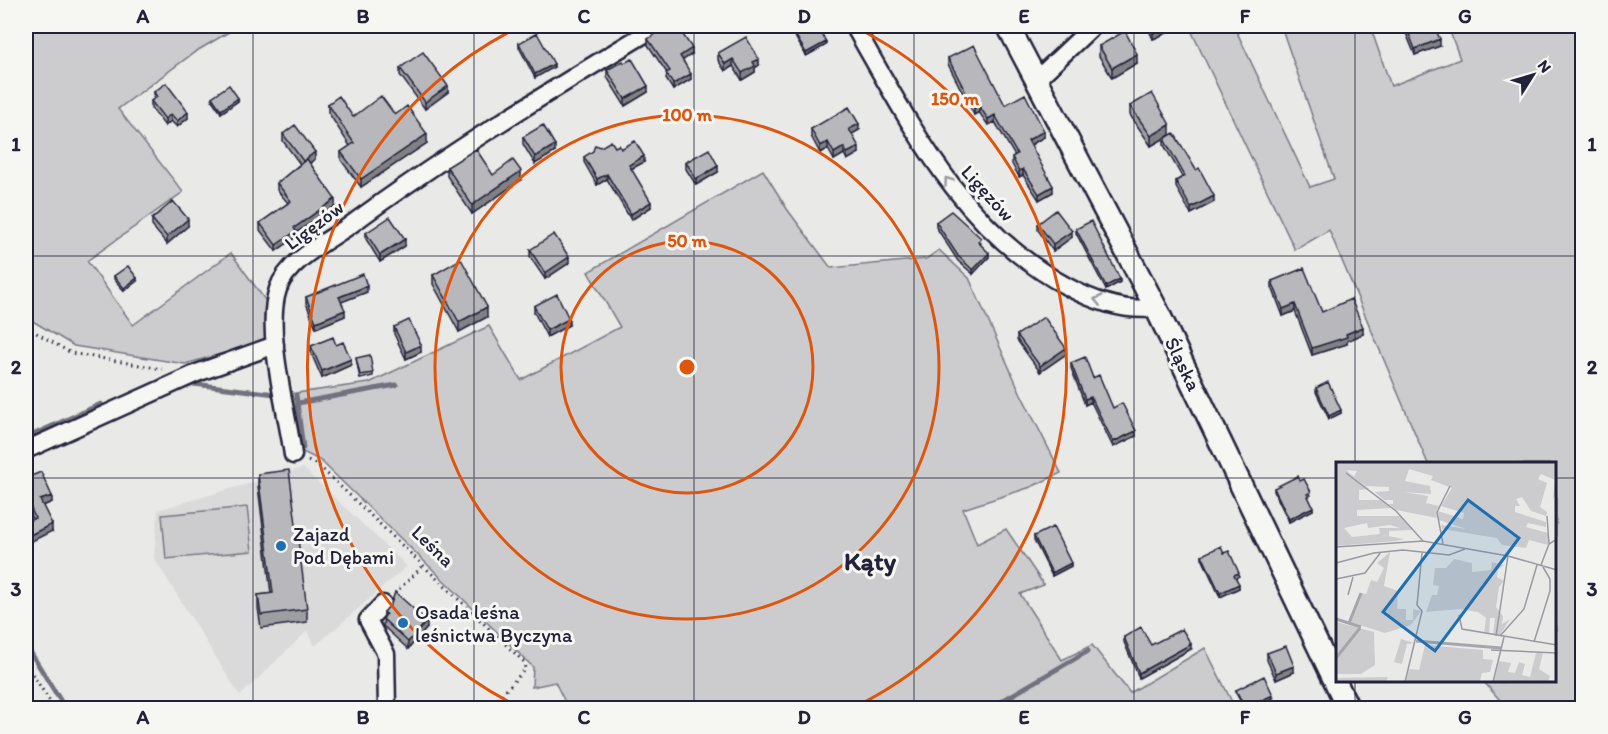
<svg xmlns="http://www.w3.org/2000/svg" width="1608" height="734" font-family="Itim,sans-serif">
	<rect width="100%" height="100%" fill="#e9e9e7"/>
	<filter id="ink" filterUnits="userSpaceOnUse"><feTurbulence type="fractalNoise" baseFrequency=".0167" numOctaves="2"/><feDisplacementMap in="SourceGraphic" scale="12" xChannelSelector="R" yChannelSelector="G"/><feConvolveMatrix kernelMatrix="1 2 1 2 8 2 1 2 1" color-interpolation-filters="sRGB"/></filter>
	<g filter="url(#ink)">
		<path fill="#dadada" d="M303 468 407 566 315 646 307 631 240 696 154 558 158 510Z"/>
		<path fill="#ccccce" stroke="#777784" stroke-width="1.5" d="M26 26H239L195 52 118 109 183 192 87 261 133 325 231 253 268 304 267 341 185 364 74 346 26 317Z
			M1189 26H1234L1310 187 1334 179 1281 26H1370L1391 86 1460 59 1448 26H1582V708H1507L1484 682H1556V464H1428L1329 230 1295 250Z
			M763 170 787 209 831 268 926 259 939 250 969 278 1021 394 1061 473 1031 487 963 509 977 544 1006 529 1044 585 1020 594 1062 660 1092 645 1130 693 1205 648 1235 708H568L555 682 532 687 533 667 321 461 299 450 290 394 369 383 489 326 521 380 620 327 588 272Z
			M247 507 252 551 166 559 162 515Z"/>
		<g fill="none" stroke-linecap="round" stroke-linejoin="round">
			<path stroke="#71717f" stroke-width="5" d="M182 388 194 384 275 394
				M296 395 303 448
				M298 403 396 385
				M26 438 101 404
				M26 645 65 708
				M990 708 1088 651"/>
			<g stroke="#22223b" stroke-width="21">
				<path id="minor" d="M854 26C911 125 962 231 1068 287 1094 301 1126 312 1156 308
					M1037 79 1093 26
					M26 450 197 373 275 345
					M293 455C287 411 264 330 278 289 287 261 326 242 349 226 448 153 553 89 658 26
					M383 604 368 620 386 654 387 708"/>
			</g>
			<g stroke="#22223b" stroke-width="26">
				<path id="major" d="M1008 26 1156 308 1348 708"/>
			</g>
			<path stroke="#22223b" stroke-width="3" stroke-dasharray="1.5 4.5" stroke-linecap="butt" d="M26 327 71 353 162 369
				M308 461 318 465 524 662 525 669 490 708
				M395 593 423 566
				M26 664 54 708"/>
			<use href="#minor" stroke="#f6f6f2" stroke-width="16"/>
			<use href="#major" stroke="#f6f6f2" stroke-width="21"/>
		</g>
		<path fill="#9e9ea2" stroke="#22223b" stroke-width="1.5" d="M789 26H822L823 32 821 33 826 45 806 56Z
			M1147 26H1178V28L1153 39Z
			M1406 26 1440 46 1415 55 1406 33Z
			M648 39 692 54 683 60 691 79 673 90 666 79 667 73 648 45Z
			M519 43 554 67 535 78 519 47Z
			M1099 46 1137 63 1112 78 1099 56Z
			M718 53 759 65 755 68V72L742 80 733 66 725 71 718 60Z
			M948 58 1044 137 1031 145 1053 192 1039 200 1023 175 1019 177 1012 164V157L1015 156 995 122 988 125 979 112 974 115 948 64Z
			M624 63 648 92 625 106 607 77V70Z
			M400 68 448 92 425 109 400 75Z
			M154 92 188 118 177 127 171 121 165 126 151 108V101L154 99Z
			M212 97 238 101 221 113 212 100Z
			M328 104 353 117 395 115 427 143 361 187 341 160V152L350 146 328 112Z
			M1130 106 1170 135 1151 146 1130 115Z
			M811 129 859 130 852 134 859 153 847 160 844 154 834 160 828 149 820 153 811 136Z
			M283 134 315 159 310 163 335 206 296 233V237L276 251 260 230V223L288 203 277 190V183L300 164 283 141Z
			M523 137 555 152 535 164 523 144Z
			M1164 139 1196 170 1214 202 1191 214 1176 187V181L1182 177 1164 145Z
			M601 147H615L644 162 631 169 651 207 631 220 607 179 597 185 584 162V157Z
			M686 162 718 172 696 185 686 169Z
			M447 167 493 175 521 180 472 214 447 176Z
			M152 219 188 226 167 244 152 226Z
			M936 222 981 243 980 244 989 257 973 274 958 261 936 227Z
			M1038 224 1072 237 1053 251 1038 230Z
			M1076 229 1120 282 1106 290 1076 233Z
			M366 233 405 246 380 262 366 239Z
			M530 250 569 263 545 279 530 257Z
			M433 275 487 317 459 332 433 284Z
			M114 276 137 281 124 291 114 279Z
			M1272 281 1322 312 1363 334 1347 341V344L1312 355 1295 311 1283 316 1272 287Z
			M367 292 341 302 345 316 316 328 306 303V297Z
			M534 306 569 325 547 337 534 312Z
			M394 327 421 352 406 359 394 334Z
			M1017 335 1066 354 1040 372 1017 340Z
			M336 345 351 365 322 378 311 353V346Z
			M356 358 373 373V376L360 379Z
			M1071 363 1093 378 1113 408 1136 436 1113 447 1091 402 1085 405 1071 368Z
			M1316 388 1341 413 1329 419 1316 392Z
			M258 474 307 609V622L261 628 258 608V595L271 594 258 486Z
			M26 478 52 502 43 506 52 531 32 519 26 503Z
			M1300 481 1311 495 1308 497 1313 510 1289 522 1274 491V488Z
			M1034 536 1071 566 1052 576 1034 540Z
			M1224 553 1239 576 1236 578 1239 588 1220 597 1202 558V555Z
			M384 612 427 628 408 649 383 626Z
			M1124 637 1151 645 1191 649 1139 678 1124 642Z
			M1267 653 1294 672 1276 680 1267 660Z
			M1236 690 1273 698 1252 708H1244L1236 693Z"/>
		<path fill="#818184" stroke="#22223b" stroke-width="1.5" d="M1168 26H1178V28L1153 39V33Z
			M1440 39V46L1415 55V49Z
			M826 42V45L806 56V53Z
			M692 48V54L680 62V56Z
			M1137 54V63L1112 78V68Z
			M733 59V66L725 71V64Z
			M759 59V65L755 68V72L742 80V73L753 62Z
			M554 64V67L535 78V74Z
			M691 74V79L673 90V84Z
			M448 86V92L425 109V102Z
			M648 86V92L625 106V99Z
			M238 98V101L221 113V110Z
			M979 106V112L974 115V108Z
			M188 112V118L177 127V121Z
			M171 114V121L165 126V119Z
			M995 115V122L988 125V119Z
			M859 124V130L849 136V129Z
			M1170 125V135L1151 146V136Z
			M1044 131V137L1028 146V140Z
			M427 134V143L361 187V179Z
			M828 142V149L820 153V146Z
			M555 145V152L535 164V157Z
			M844 147V154L834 160V153Z
			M859 147V153L847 160V153Z
			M315 152V159L303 168V161Z
			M644 156V162L629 170V165Z
			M718 166V172L696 185V179Z
			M1023 169V175L1019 177V171Z
			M521 171V180L472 214V205Z
			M607 174V179L597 185V179Z
			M1053 186V192L1039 200V194Z
			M1214 196V202L1191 214V208Z
			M335 199V206L296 233V237L276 251V245L294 228Z
			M651 202V207L631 220V214Z
			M188 219V226L167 244V237Z
			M1072 231V237L1053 251V244Z
			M405 239V246L380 262V255Z
			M989 253V257L973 274V270Z
			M569 257V263L545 279V273Z
			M137 278V281L124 291V288Z
			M1120 279V282L1106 290V286Z
			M367 286V292L339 303V297Z
			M1295 304V311L1283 316V309Z
			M487 307V317L459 332V322Z
			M345 310V316L316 328V322Z
			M569 319V325L547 337V330Z
			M1363 327V334L1347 341V344L1312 355V348Z
			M421 345V352L406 359V352Z
			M1066 348V354L1040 372V366Z
			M351 359V365L322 378V371Z
			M1091 397V402L1085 405V399Z
			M1341 410V413L1329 419V416Z
			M1136 431V436L1113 447V442Z
			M52 496V502L40 507V500Z
			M1313 507V510L1289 522V519Z
			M52 524V531L26 544V537Z
			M1071 563V566L1052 576V573Z
			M1239 584V588L1220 597V593Z
			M427 621V628L408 649V642Z
			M1191 644V649L1139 678V673Z
			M1294 666V672L1276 680V673Z
			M1273 695V698L1252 708H1245Z"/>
		<path fill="#b8b8bc" stroke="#22223b" stroke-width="1.5" d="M667 26 669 28 673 26H677L692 48 680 56 691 74 673 84 666 73 670 71 648 39Z
			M790 26H822L823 28 820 30 826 42 806 53Z
			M1150 26H1168L1153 33Z
			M1406 26H1434L1440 39 1415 49Z
			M1125 31 1137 54 1112 68 1099 46Z
			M537 33 554 64 535 74 519 43Z
			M746 37 759 59 753 62 755 66 742 73 733 59 725 64 718 53Z
			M974 45 1005 105 1025 94 1044 131 1028 140 1053 186 1039 194 1023 169 1019 171 1012 157 1017 154 995 115 988 119 979 106 974 108 948 58Z
			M423 52 448 86 425 102 400 68Z
			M632 59 648 86 625 99 607 70 623 61 624 63Z
			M166 83 188 112 177 121 171 114 165 119 151 101 157 97 154 92Z
			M229 85 238 98 221 110 212 97Z
			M1152 93 1170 125 1151 136 1130 106Z
			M339 96 353 117 381 96 395 115 407 106 427 134 361 179 341 152 354 143 328 104Z
			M849 107 859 124 849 129 859 147 847 153 844 147 834 153 828 142 820 146 811 129Z
			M295 125 315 152 303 161 283 134Z
			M543 125 555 145 535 157 523 137Z
			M1174 133 1196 170 1199 168 1214 196 1191 208 1176 181 1185 176 1164 139Z
			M611 141 615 147 619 145 621 149 635 141 644 156 629 165 651 202 631 214 607 174 597 179 584 157 593 151 595 145 601 147Z
			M476 149 493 175 513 160 521 171 472 205 447 167Z
			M709 149 718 166 696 179 686 162Z
			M307 159 335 199 294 228 296 231 276 245 260 223 291 201 277 183Z
			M173 201 188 219 167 237 152 219Z
			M1056 210 1072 231 1053 244 1038 224Z
			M951 211 981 238 978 242 989 253 973 270 958 256 936 222Z
			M390 217 405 239 380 255 366 233Z
			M1091 221 1120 279 1106 286 1076 229Z
			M554 234 569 257 545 273 530 250Z
			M461 259 487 307 459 322 433 275Z
			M128 266 137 278 124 288 114 276Z
			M1304 268 1322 312 1351 299 1363 327 1346 334 1347 337 1312 348 1295 304 1283 309 1272 281Z
			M363 274 367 286 339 297 345 310 316 322 306 297Z
			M557 294 569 319 547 330 534 306Z
			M1044 317 1066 348 1040 366 1017 335Z
			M409 320 421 345 406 352 394 327Z
			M333 337 336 345 343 342 351 359 322 371 311 346Z
			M370 355 373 373 360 375 356 358Z
			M1085 357 1093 378 1099 375 1113 408 1122 403 1136 431 1113 442 1091 397 1085 399 1071 363Z
			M1328 382 1341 410 1329 416 1316 388Z
			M289 470 307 609 261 615 258 595 273 593 258 474Z
			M41 472 52 496 40 500 52 524 26 537V522L35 518 26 497V478Z
			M1298 476 1300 481 1304 479 1311 492 1307 494 1313 507 1289 519 1274 488Z
			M1053 527 1071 563 1052 573 1034 536Z
			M1221 546 1224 553 1229 551 1239 573 1234 575 1239 584 1220 593 1202 555Z
			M395 592 427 621 408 642 383 619 386 614 384 612 391 604Z
			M1141 627 1151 645 1182 629 1191 644 1139 673 1124 637Z
			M1286 646 1294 666 1276 673 1267 653Z
			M1264 676 1273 695 1245 708 1236 690Z"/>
		<defs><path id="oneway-chevron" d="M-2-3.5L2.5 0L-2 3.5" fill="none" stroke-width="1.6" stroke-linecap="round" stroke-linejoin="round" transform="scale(1.5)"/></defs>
		<g stroke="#9797a0">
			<use href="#oneway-chevron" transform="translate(948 181) rotate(-126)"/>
			<use href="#oneway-chevron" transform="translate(1098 300) rotate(-167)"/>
		</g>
	</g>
	<path fill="none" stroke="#22223b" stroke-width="1.5" stroke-opacity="0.55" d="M253 26V708M474 26V708M694 26V708M914 26V708M1134 26V708M1355 26V464M26 256H1582M26 478H1338M1556 478H1582M1355 682V708"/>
	<g fill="none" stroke="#de560e" stroke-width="3">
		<circle cx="687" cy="367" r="126"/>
		<circle cx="687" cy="367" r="252"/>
		<path d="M521 708A379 379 0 0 1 521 26M853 26A379 379 0 0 1 853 708"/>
	</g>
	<g fill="#1f6fb2" stroke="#f6f6f2" stroke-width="2">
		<circle cx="281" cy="546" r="6"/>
		<circle cx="403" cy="623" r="6"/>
	</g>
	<g text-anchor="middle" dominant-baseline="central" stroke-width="6" stroke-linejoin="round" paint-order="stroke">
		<g font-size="20" fill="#22223b" stroke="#f6f6f2">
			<text transform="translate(988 193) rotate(48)">Ligęzów</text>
			<text transform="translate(314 225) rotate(-37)">Ligęzów</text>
			<text transform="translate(1183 364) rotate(64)">Śląska</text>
			<text transform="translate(433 546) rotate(44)">Leśna</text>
		</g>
		<g font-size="20" fill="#22223b" stroke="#f6f6f2" text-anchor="start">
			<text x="293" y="534">Zajazd<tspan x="293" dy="23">Pod Dębami</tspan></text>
			<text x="415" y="612">Osada leśna<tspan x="415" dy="23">leśnictwa Byczyna</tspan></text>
		</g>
		<g font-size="26" font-weight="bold" fill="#22223b" stroke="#f6f6f2">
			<text x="870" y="561">Kąty</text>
		</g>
	</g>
	<g transform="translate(1336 462)">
		<rect width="220" height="220" fill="#e9e9e7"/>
		<path d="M0 0H220V33L217 37 219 18 205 12 202 17 211 21 204 45 211 50 210 54 195 49 186 35 180 37 184 44H179V50L210 60V65L192 61 190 65 212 71V83L193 78 190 86 166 83 161 76 106 67 105 63 130 67 103 58 102 49 127 57 128 51 105 44 116 26 95 18 97 14 73 7 69 19 94 24 95 32 68 30 92 34 90 41 103 44 100 49 101 56 60 48 53 42H57V38H48L39 30 53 29V25L30 24 18 15 21 9 10 8 33 27 23 28V38H46L55 46 21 48V54H65L77 68 53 69V74L46 73 68 77 60 79 0 84ZM31 61 32 66 54 63 64 66H43L44 72 16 75 8 66ZM54 90 48 124 62 129 61 147H70V158H77V147L85 149 75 163 49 171 14 160 26 131 30 132 35 118 41 120 48 106 41 101ZM118 97 136 101V110L155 108 156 100 168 103 162 108 161 115 168 119 163 125 160 145 167 154 166 162 174 157 164 173H157L159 156H154L153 172 148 171 150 156 142 150 124 147 90 150 96 133H101L103 124 97 123 99 106H110ZM0 160 38 170 39 203 25 212H0ZM65 177 78 181 71 182 66 202 58 200ZM89 183 147 188V197L157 198 154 210 146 211 144 219 135 220H70L73 207 83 208ZM200 191H207L203 207 214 214 212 220H158L163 199 175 201 172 210 179 211 183 200 189 202 186 213 194 215ZM52 215 50 220H0V216Z" fill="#ccccce" fill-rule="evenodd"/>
		<path fill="none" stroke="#a5a5ac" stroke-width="3" d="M0 157 25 165M13 161 25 131M80 179 165 186M0 196 24 166"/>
		<path fill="none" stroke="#9999a2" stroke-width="1.5" d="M10 11 60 49 87 79M211 54 213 82M107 82 101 50 114 24M0 85 87 79 172 94 221 108M0 101 38 91 67 88 113 93 129 87M205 103 213 82 221 77M0 117 29 111 45 90M12 133 17 115M123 153 126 167 221 183M160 174 172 94M164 174 188 147 201 103M198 180 214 129V117L207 105M155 188 221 191M69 220 86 149 81 143 86 91M157 220 168 175"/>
		<path fill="#1f6fb2" fill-opacity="0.15" stroke="#1f6fb2" stroke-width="3" d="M132 38 183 76 99 189 47 150Z"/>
		<rect width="220" height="220" fill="none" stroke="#22223b" stroke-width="3"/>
	</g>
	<circle cx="687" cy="367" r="9" fill="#de560e" stroke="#f6f6f2" stroke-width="3"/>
	<g font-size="18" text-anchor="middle" font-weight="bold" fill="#de560e" stroke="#f6f6f2" stroke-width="6" stroke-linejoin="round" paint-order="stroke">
		<text x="955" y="105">150 m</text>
		<text x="687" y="121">100 m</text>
		<text x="687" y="247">50 m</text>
	</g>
	<rect width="1608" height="734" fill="none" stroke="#f6f6f2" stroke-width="66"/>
	<g transform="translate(1533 75) rotate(53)" stroke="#f6f6f2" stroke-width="4.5" paint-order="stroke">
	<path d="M0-4.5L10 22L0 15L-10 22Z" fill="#22223b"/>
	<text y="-9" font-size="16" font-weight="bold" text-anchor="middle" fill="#22223b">N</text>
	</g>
	<rect x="33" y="33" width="1542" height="668" fill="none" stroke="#22223b" stroke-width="2"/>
	<g font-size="20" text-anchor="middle" font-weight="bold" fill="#22223b">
		<text x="143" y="23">A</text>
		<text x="363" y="23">B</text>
		<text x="584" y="23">C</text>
		<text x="804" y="23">D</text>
		<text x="1024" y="23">E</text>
		<text x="1245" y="23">F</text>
		<text x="1465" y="23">G</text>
		<text x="16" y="151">1</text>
		<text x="1592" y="151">1</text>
		<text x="16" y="374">2</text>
		<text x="1592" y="374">2</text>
		<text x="16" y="596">3</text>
		<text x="1592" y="596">3</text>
		<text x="143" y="724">A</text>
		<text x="363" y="724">B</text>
		<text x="584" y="724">C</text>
		<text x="804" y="724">D</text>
		<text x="1024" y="724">E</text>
		<text x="1245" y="724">F</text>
		<text x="1465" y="724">G</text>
	</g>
</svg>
